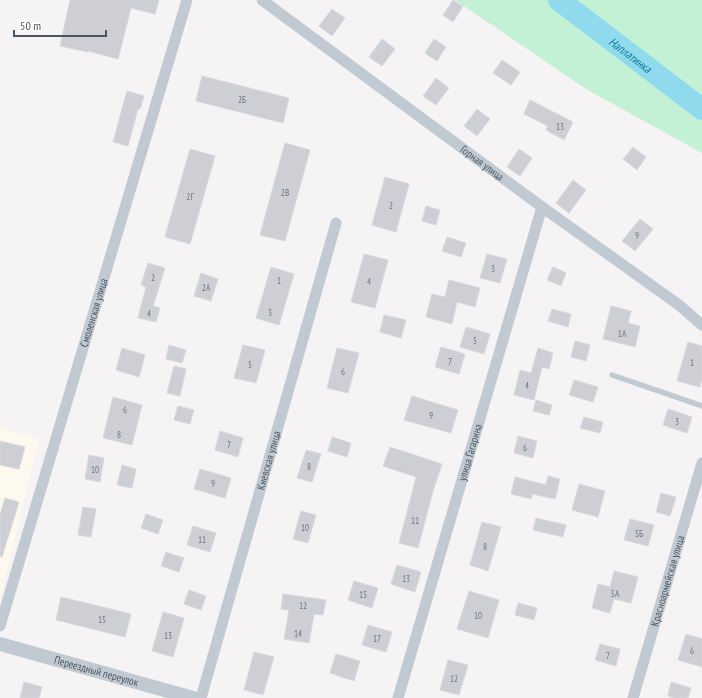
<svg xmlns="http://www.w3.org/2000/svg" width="702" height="698" font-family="'PT Sans Narrow',sans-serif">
	<rect width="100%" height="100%" fill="#f5f3f3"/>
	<path fill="#fdf9ef" d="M0 428 39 438 0 600Z"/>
	<path fill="#c3f1d5" d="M455 0H702V153L586 89Z"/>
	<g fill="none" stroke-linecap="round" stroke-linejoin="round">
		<path stroke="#90daee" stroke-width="22" id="s1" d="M559 0 702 109"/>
	</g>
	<path fill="#cdcfd5" stroke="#d7d9de" d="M70 0H159L155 14 131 8 118 59 88 51V52L60 46Z
		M453 0 463 6 453 22 443 15Z
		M332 9 345 18 332 36 319 26Z
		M382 39 395 49 382 66 369 57Z
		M434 39 446 47 437 61 425 53Z
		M502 60 520 72 511 85 493 73Z
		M202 76 289 98 283 123 196 101Z
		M436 78 449 88 436 105 423 96Z
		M127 91 144 96 140 109H138L128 146 113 142Z
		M530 100 573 122 564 140 546 130 548 126 524 114Z
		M477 109 490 119 477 136 464 126Z
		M285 143 310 150 285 241 260 235Z
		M633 147 646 157 637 170 623 159Z
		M190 149 215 156 190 244 165 237Z
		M519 149 532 158 520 176 507 167Z
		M385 177 409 184 396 232 372 225Z
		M573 180 586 190 569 213 556 203Z
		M426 206 440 210 436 225 422 221Z
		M640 219 653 229 635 251 622 241Z
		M447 237 466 243 461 257 442 251Z
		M364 254 388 260 375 308 351 302Z
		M487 254 507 259 500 283 480 278Z
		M148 263 165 268 153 306 160 308 156 322 138 318 146 287 141 285Z
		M271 267 294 274 279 325 256 318Z
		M553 267 566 273 561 286 547 280Z
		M201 273 218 279 211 301 194 296Z
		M449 280 480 288 475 307 457 302 452 324 426 317 432 294 445 297Z
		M611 306 631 311 628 323 640 326 635 347 603 339Z
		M552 309 571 314 568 327 548 321Z
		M384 315 406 320 401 338 380 332Z
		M466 327 490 334 484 354 460 347Z
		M575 341 590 345 586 361 571 357Z
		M688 342 702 346V379L700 387 677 381Z
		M169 345 186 350 182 363 166 359Z
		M243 345 265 350 256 383 234 378Z
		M441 347 465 354 459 374 435 367Z
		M122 348 145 355 139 377 116 370Z
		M337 348 359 353 348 393 327 388Z
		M538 348 553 353 549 369 542 367 534 400 514 395 520 370 531 373Z
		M174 366 186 369 180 396 167 393Z
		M574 380 598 387 593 402 569 395Z
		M412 396 458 410 451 433 404 420Z
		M113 397 142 405 132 445 103 438Z
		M536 400 552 405 549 415 533 411Z
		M178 406 194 410 190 424 174 420Z
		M668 409 692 417 687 433 663 425Z
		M584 417 603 422 600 433 580 428Z
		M220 431 243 438 238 457 215 450Z
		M518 436 537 441 533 458 514 453Z
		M332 437 351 443 347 457 328 451Z
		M0 441 25 447 19 469 0 465Z
		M390 447 442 464 433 491 418 548 399 543 416 477 383 466Z
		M306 450 321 454 312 482 297 478Z
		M89 455 104 458 100 482 85 479Z
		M122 465 136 469 132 488 117 485Z
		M200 469 231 478 225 498 194 489Z
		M548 476 560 479 555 499 532 494 531 499 511 494 515 477 546 485Z
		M579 484 605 491 598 517 572 510Z
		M661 493 676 497 670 516 656 512Z
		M5 498 19 502 2 557 0 556V515Z
		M83 507 96 509 91 537 78 535Z
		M301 511 316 515 308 543 293 539Z
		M146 514 163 520 158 534 141 528Z
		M536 518 566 525 563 537 533 530Z
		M630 519 654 525 648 546 624 540Z
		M482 522 501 527 488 571 470 565Z
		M193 526 216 533 210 552 187 545Z
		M166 552 184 558 179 572 161 566Z
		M397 565 421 572 415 592 391 584Z
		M614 571 638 577 631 603 614 599 610 613 592 608 598 584 610 587Z
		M354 581 378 588 372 608 348 600Z
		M189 590 206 596 201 610 184 604Z
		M469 591 499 600 488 638 457 629Z
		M283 594 326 600 323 615 314 614 309 643 284 639 289 610 281 609Z
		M61 597 131 614 125 637 56 620Z
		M518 603 537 608 534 620 515 615Z
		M163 612 184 618 173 657 152 651Z
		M368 625 392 632 386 652 362 645Z
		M686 634 702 639V667L678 660Z
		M600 644 620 649 616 666 595 660Z
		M254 652 274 657 263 695 244 690Z
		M336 654 360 661 354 681 330 673Z
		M448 660 468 665 459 695 440 690Z
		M24 682 42 687 39 698H20Z
		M671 682 691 688 688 698H674L668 696Z"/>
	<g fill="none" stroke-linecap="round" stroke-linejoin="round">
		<path stroke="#c1cad2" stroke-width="5.5" d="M612 375 702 406"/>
		<g stroke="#c1cad2" stroke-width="11">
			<path id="s2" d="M262 0 542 207 679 305 702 325"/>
			<path id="s3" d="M0 626 187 0"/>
			<path id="s4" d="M201 698 336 223"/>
			<path id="s5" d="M398 698 542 207"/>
			<path id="s6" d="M633 698 702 463"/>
		</g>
		<path stroke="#c1cad2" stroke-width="14" id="s7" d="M0 644 193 698"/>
	</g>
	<g text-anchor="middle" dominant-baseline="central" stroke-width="3" stroke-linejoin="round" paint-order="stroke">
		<g font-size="9" fill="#6b747e">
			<text x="242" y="99">2Б</text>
			<text x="560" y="126">13</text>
			<text x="285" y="192">2В</text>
			<text x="190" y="196">2Г</text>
			<text x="391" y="205">2</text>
			<text x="637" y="235">9</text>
			<text x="493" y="268">3</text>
			<text x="153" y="277">2</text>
			<text x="279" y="280">1</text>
			<text x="369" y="281">4</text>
			<text x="206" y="287">2А</text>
			<text x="270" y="312">3</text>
			<text x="149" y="313">4</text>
			<text x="622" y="333">1A</text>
			<text x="475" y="340">5</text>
			<text x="450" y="361">7</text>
			<text x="692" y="362">1</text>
			<text x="250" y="364">5</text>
			<text x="343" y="371">6</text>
			<text x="527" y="385">4</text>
			<text x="125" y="409">6</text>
			<text x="431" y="415">9</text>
			<text x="677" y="421">3</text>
			<text x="119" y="434">8</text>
			<text x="229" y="444">7</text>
			<text x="525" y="447">6</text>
			<text x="309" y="466">8</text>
			<text x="95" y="469">10</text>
			<text x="213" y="483">9</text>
			<text x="415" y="520">11</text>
			<text x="305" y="527">10</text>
			<text x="639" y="533">5Б</text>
			<text x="202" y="539">11</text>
			<text x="485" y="546">8</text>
			<text x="406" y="578">13</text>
			<text x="615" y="593">5А</text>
			<text x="363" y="594">15</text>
			<text x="303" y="605">12</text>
			<text x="478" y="615">10</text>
			<text x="102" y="619">15</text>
			<text x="298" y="633">14</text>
			<text x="168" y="635">13</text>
			<text x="377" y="638">17</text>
			<text x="692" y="650">6</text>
			<text x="608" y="655">7</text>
			<text x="454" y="678">12</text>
		</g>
		<g font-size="11" fill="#4a5661" stroke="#fff">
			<text stroke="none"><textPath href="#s2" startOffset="274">Горная улица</textPath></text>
			<text stroke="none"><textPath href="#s3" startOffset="327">Смоленская улица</textPath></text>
			<text stroke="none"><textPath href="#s5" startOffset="256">улица Гагарина</textPath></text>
			<text stroke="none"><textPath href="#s4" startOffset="247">Киевская улица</textPath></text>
			<text stroke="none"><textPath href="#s6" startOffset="122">Красноармейская улица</textPath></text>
			<text stroke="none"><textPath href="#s7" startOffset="100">Переездный переулок</textPath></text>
		</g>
		<g font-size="12" font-style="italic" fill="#0c7c9b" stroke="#fff">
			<text stroke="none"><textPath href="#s1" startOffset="90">Наплатинка</textPath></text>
		</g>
	</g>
	<path d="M14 30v6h92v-6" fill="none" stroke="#4a5661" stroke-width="2"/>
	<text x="20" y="30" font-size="12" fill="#4a5661" stroke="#ffffff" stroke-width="3" paint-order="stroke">50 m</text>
</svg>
